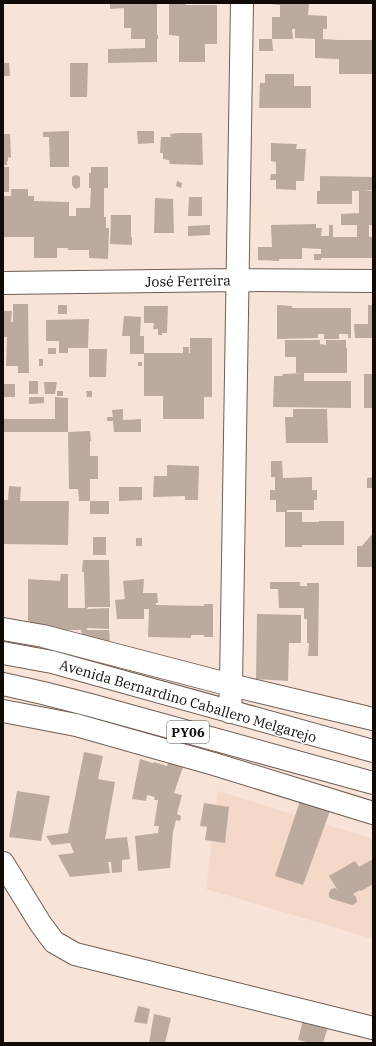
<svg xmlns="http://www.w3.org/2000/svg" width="376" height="1046" font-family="'IBM Plex Serif',serif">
	<rect width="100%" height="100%" fill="#f7e3d7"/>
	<path fill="#f4d8c8" d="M218 791 370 838 373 843V939L206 889Z"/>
	<path fill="#bdaa9e" d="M110 3H157V35H158V39H157V62L108 63V49L145 48V39H131V28H124V8L110 9Z
		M169 3H186V5H217V44H205V62H179V36L169 35Z
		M270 3H309L308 15 327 16V29H323V39L339 40H373V74H339V59L315 58V39L295 38V29H292L293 39H272V17H280V5L270 4Z
		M259 39H272L273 51H259Z
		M3 63H9L10 76H3Z
		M70 63H88L87 97H70Z
		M265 74H294V86H311V108H259L260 83H265Z
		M69 131V167H50L49 137H43V132Z
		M137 131H154V143L138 144Z
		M179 133H202L203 165 170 164 169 160 163 159V153H160L161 137H171L170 134Z
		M3 134H10L11 158 8 157V161H7V165H3Z
		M271 143 297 144 296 149H306L304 181H296V190L276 189V180H270L271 174H276V162L271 161Z
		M3 167H9V192H3Z
		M91 167H108V188H104V217H106V228H109L108 259 89 258V250H68V248H57V258H34V237H3V196H11V189H28V196H34V201L69 202V216H76V208H90L91 188H89V173H91Z
		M77 175 80 177V187L76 189 74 188 72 185V177L73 176Z
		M320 176 373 177V190L364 191H373V225H369V237H373V258H321V260H314V254H321V249L302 248V259H279V261L258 260V247H272L271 225 316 224V228H322L321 236H329V225H333V237H357V225H341V214L359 213V191H352V204H317V191H320Z
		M177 181 182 183 181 188 176 186Z
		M189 197H202V216H188Z
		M155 198 173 199 174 233H154Z
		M111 215H131V237H132V245L110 244Z
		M210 225V235L188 236V226Z
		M13 304H28L29 373H18V366H6L7 337H3V311H12L11 322H13Z
		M58 305H67V314H58Z
		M277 305 292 306V308H351V338H348V334H339V339H324V334H318V338L277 339Z
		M368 305H373V338H355L354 324H368Z
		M144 306H168L167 333H162V335H158V329H153L154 323H144Z
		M124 316 141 317 140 336H144V353H183V347H189V353H190V338H212V397H204V419H163V396H144V354H130V336H122Z
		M89 319 88 348H68V353H59V341H46V320Z
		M285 340H320V344L326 345V340H346V348H347V373H296V357H285Z
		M48 348H56V354H48Z
		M89 349H107L106 377H89Z
		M39 359H43V366H39Z
		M138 362H142V366H138Z
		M304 373V381H351V408L273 407 274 376H282L283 374Z
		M364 374H373V408H364Z
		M29 381H38V394H29Z
		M44 382H57L55 394H45Z
		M3 384H15V397H3Z
		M57 391H63V396H57Z
		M86 391H92V397H87Z
		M29 397H44V403L29 404Z
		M55 397 68 398V432H3V419H55Z
		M123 409V420L141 419V432H114L113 421H107V417H113L112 410Z
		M293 409H327L328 443H286L285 417H293Z
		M90 431 91 441H90V456H98V479H90V501H109V514H90V501H79L78 489H69L68 432Z
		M271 461H282L283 478 312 477V490H317V500H314V510H287V512H302V522H319V521H344V545H302V547H285V512H276V500H270V490H275V477H271Z
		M167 465 199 466 198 500H185V496L153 497 154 476H167Z
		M373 477V488H367V478Z
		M9 486 21 487 20 501H69L68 545 3 544V500H8Z
		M119 487H142V500L119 501Z
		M373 533V567H357V546H362Z
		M93 537H106V555H93Z
		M136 538H142V546H136Z
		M83 560H109L110 607H88L87 609 109 608V629L87 628V630H109L110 642 82 635 81 630H68V632L28 621V579L60 581 61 574H68V608H85L84 572H82Z
		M144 579 143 593H157L158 603H156V605L204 606V604H213V637H204V635H191V638L148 637 149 609H144V619H117L115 600 125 599 123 581Z
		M270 582H300V586H307V583H319L318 656H308L309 643H307V619H304V608H279L278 589H270Z
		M257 614 301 615V643H289L288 681 256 679Z
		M84 752 103 756 98 779 115 782 105 839 127 837 130 859 122 860V872L112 873 111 862H108L110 873 70 877 58 855 74 853 70 843 52 845 46 836 68 833Z
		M140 759 153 763 154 762 167 766 170 759 184 764 174 793 182 795 177 814 181 816 180 821 176 820 173 832 170 868 138 871 135 836 158 833 159 826H154L158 800H154L155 797 147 795 146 801 132 799Z
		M17 791 50 796 41 841 9 837Z
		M300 801 330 811 303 885 275 876Z
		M204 803 229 807 225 843 205 840 207 827 200 826Z
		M373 859V884L361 891 360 890 353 894 356 897 357 901 356 903 352 905 332 899 329 897V893L331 889 334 888 337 889 329 876 355 861 359 867Z
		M138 1006 150 1009 147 1024 134 1022Z
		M154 1014 171 1018 165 1043H149Z
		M303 1020 328 1027 323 1043H310L298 1040Z"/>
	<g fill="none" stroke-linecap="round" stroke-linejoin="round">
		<g stroke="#705f55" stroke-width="24">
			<path id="street" d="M3 283 237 280 373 281
				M3 629 43 636 231 685 373 719
				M3 711 76 725 214 764 373 813
				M230 712 231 685 242 3
				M3 863 40 923 54 942 75 954 373 1028"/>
		</g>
		<g stroke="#705f55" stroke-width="24">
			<path id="highway" d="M3 653 52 662 373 751
				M3 684 43 693 90 705 373 783"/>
		</g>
		<use href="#street" stroke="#fff" stroke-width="22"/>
		<use href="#highway" stroke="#fff" stroke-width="22"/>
	</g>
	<g text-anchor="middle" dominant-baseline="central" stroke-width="3" stroke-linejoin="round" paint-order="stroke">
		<rect fill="#fff" stroke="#585451" stroke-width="1" x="167" y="721" width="42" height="22" rx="3"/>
		<g font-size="13" font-weight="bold" fill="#110b07">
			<text x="188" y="732">PY06</text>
		</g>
		<g font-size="14" fill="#110b07" stroke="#fff">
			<text transform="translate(188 281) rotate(-1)">José Ferreira</text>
			<text transform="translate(188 701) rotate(16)">Avenida Bernardino Caballero Melgarejo</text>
		</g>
	</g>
	<rect width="376" height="1046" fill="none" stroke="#110b07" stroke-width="8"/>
</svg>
